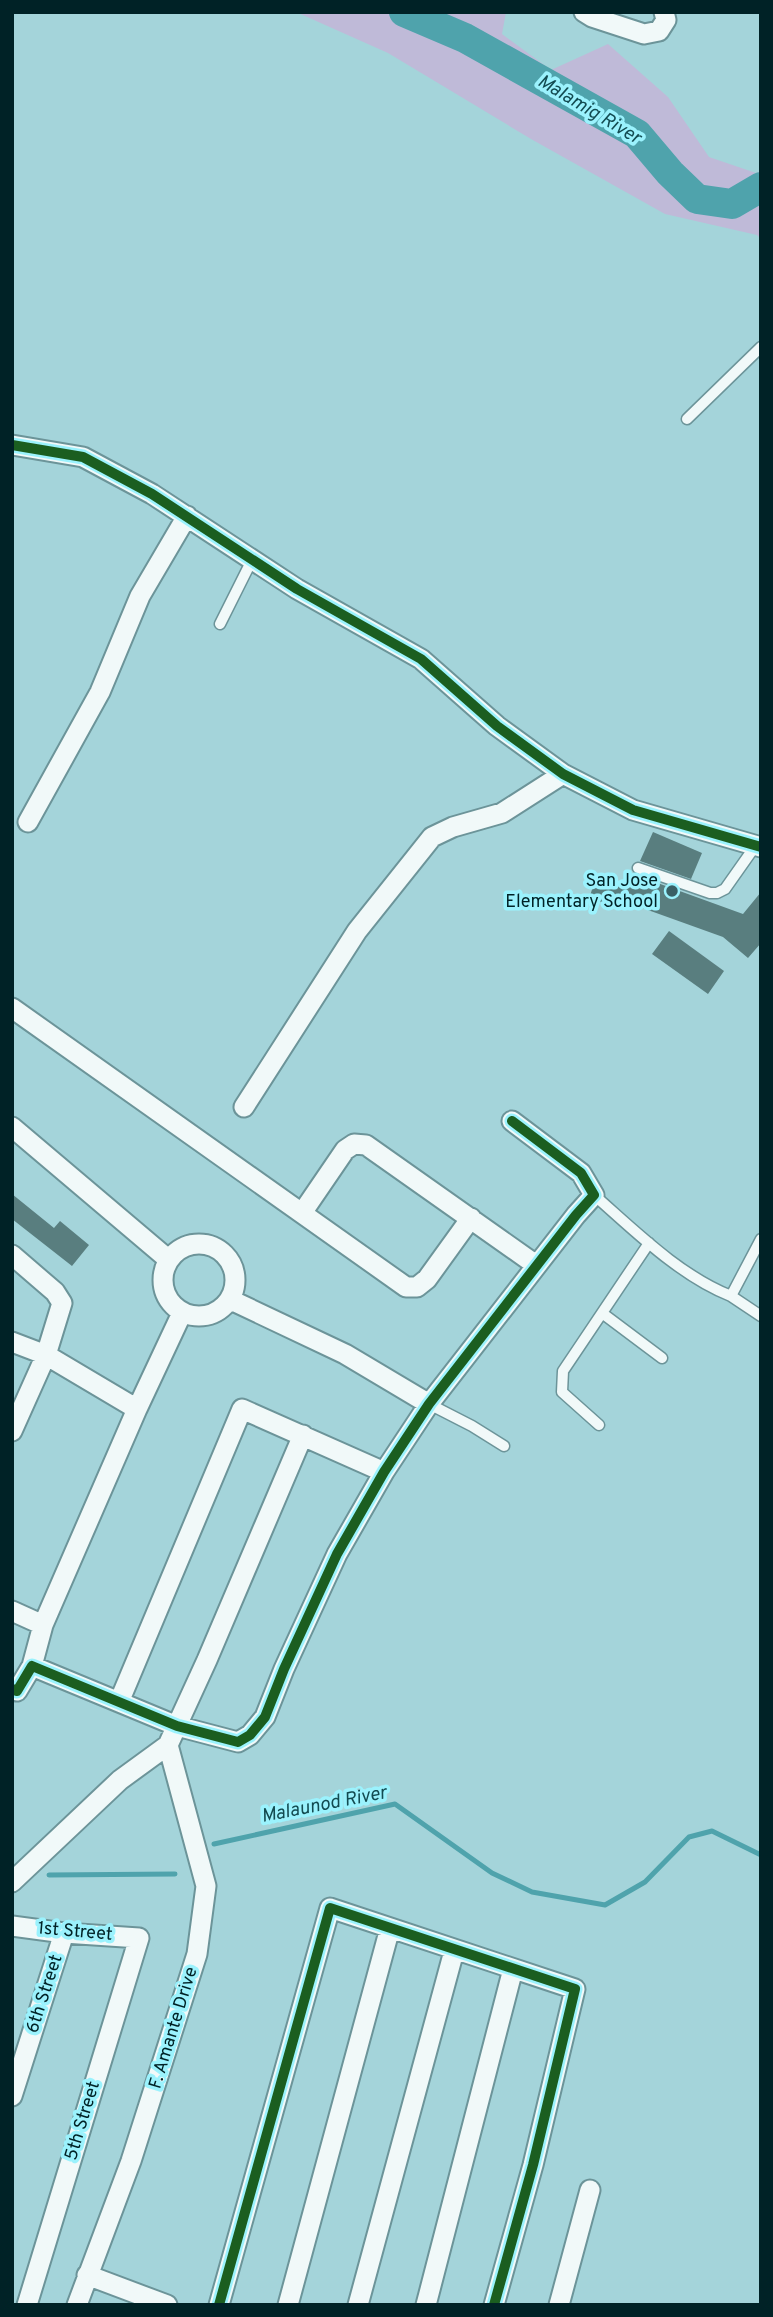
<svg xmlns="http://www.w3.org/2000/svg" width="773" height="2317" font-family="Overpass,sans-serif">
	<rect width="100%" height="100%" fill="#a4d4da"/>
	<path fill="#bfbad8" d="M296 12H506L502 34 551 70 608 44 668 97 709 157 756 173 761 171V239L757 235 665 214 531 139 388 53Z"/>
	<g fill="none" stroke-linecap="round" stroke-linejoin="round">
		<path stroke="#4fa3ac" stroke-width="5" d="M214 1844 395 1804 492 1873 532 1892 605 1905 645 1882 689 1837 712 1831 761 1855
			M49 1875 175 1874"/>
		<path stroke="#4fa3ac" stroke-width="30" d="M404 12 465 38 637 134 670 173 697 199 732 204 761 187"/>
	</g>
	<path fill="#597e7f" d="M653 832 702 853 691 879 640 861Z
		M630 873 743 914 761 892V943L748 958 723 937 634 905 633 907 609 898 608 904 589 899 595 880 624 888Z
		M669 931 724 971 708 994 652 954Z
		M12 1194 54 1228 60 1221 89 1245 72 1266 12 1219Z"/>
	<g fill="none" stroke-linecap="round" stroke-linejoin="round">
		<g stroke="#6c9499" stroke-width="13">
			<path id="service" d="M687 419 761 347
				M220 624 252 560
				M638 868 710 893H717L725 889 756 845
				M594 1195C635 1231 680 1276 731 1296L761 1239
				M731 1296 761 1316
				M602 1313 662 1358
				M429 1404 472 1426 504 1446
				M599 1425 562 1392 563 1371 649 1243"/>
		</g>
		<g stroke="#6c9499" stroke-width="23">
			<path id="minor" d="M584 12 592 17 644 34 659 31 666 20 664 12
				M12 445 83 457 152 494 297 589 421 659 497 726 563 774 633 810 761 847
				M28 822 100 692 140 596 187 516
				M12 1008 406 1287H417L427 1279 471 1218
				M244 1107 357 931 432 837 453 827 502 813 563 774
				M12 1127 169 1260
				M302 1213 345 1150 354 1144 366 1145 536 1265
				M163 1280a36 36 0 1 1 72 0a36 36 0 1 1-72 0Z
				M12 1255 55 1292 62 1303 46 1355 12 1431
				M231 1300 345 1354 429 1404
				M12 1342 46 1355 137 1409
				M12 1611 43 1625
				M32 1666 43 1625 137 1409 182 1313
				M12 1689 17 1691 32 1666 177 1726 238 1742 250 1735 265 1717 284 1669 337 1554 384 1472 429 1404 576 1215 594 1195 581 1173 512 1121
				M119 1702 242 1409 384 1472
				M12 1882 120 1780 168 1745 207 1660 303 1435
				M12 1926 64 1933 139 1938 27 2305
				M12 2096 64 1933
				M87 2275 167 2305
				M77 2305 131 2161 197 1954 206 1886 168 1745
				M219 2305 330 1908 575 1989 533 2165 494 2305
				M288 2305 390 1928
				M358 2305 454 1951
				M426 2305 513 1969
				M559 2305 590 2190"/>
		</g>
		<use href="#service" stroke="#f1f9f9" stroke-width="10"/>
		<use href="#minor" stroke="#f1f9f9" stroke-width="19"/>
		<g stroke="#9bf2fd" stroke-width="15">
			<path id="cycleway" d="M12 445 83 457 152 494 297 589 421 659 497 726 563 774 633 810 761 847
				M12 1689 17 1691 32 1666 177 1726 238 1742 250 1735 265 1717 284 1669 337 1554 384 1472 429 1404 576 1215 594 1195 581 1173 512 1121
				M219 2305 330 1908 575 1989 533 2165 494 2305"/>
		</g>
		<use href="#cycleway" stroke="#1b5e20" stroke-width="10"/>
	</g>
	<circle fill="#396065" stroke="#9bf2fd" stroke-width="2.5" cx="672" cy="891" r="7"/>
	<g text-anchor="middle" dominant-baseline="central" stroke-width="7" stroke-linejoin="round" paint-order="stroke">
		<g font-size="18" fill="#002226" stroke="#9bf2fd" text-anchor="end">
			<text x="658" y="881">San Jose<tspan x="658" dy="21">Elementary School</tspan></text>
		</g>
		<g font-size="18" fill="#002226" stroke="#9bf2fd">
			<text transform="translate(75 1932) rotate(5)">1st Street</text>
			<text transform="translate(45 1994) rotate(-72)">6th Street</text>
			<text transform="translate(174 2028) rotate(-73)">F. Amante Drive</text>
			<text transform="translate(83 2121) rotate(-73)">5th Street</text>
		</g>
		<g font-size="19" font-style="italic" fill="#134b51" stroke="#9bf2fd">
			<text transform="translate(589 110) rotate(31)">Malamig River</text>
			<text transform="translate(324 1805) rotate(-11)">Malaunod River</text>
		</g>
	</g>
	<rect width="773" height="2317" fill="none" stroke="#002226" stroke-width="28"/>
</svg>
